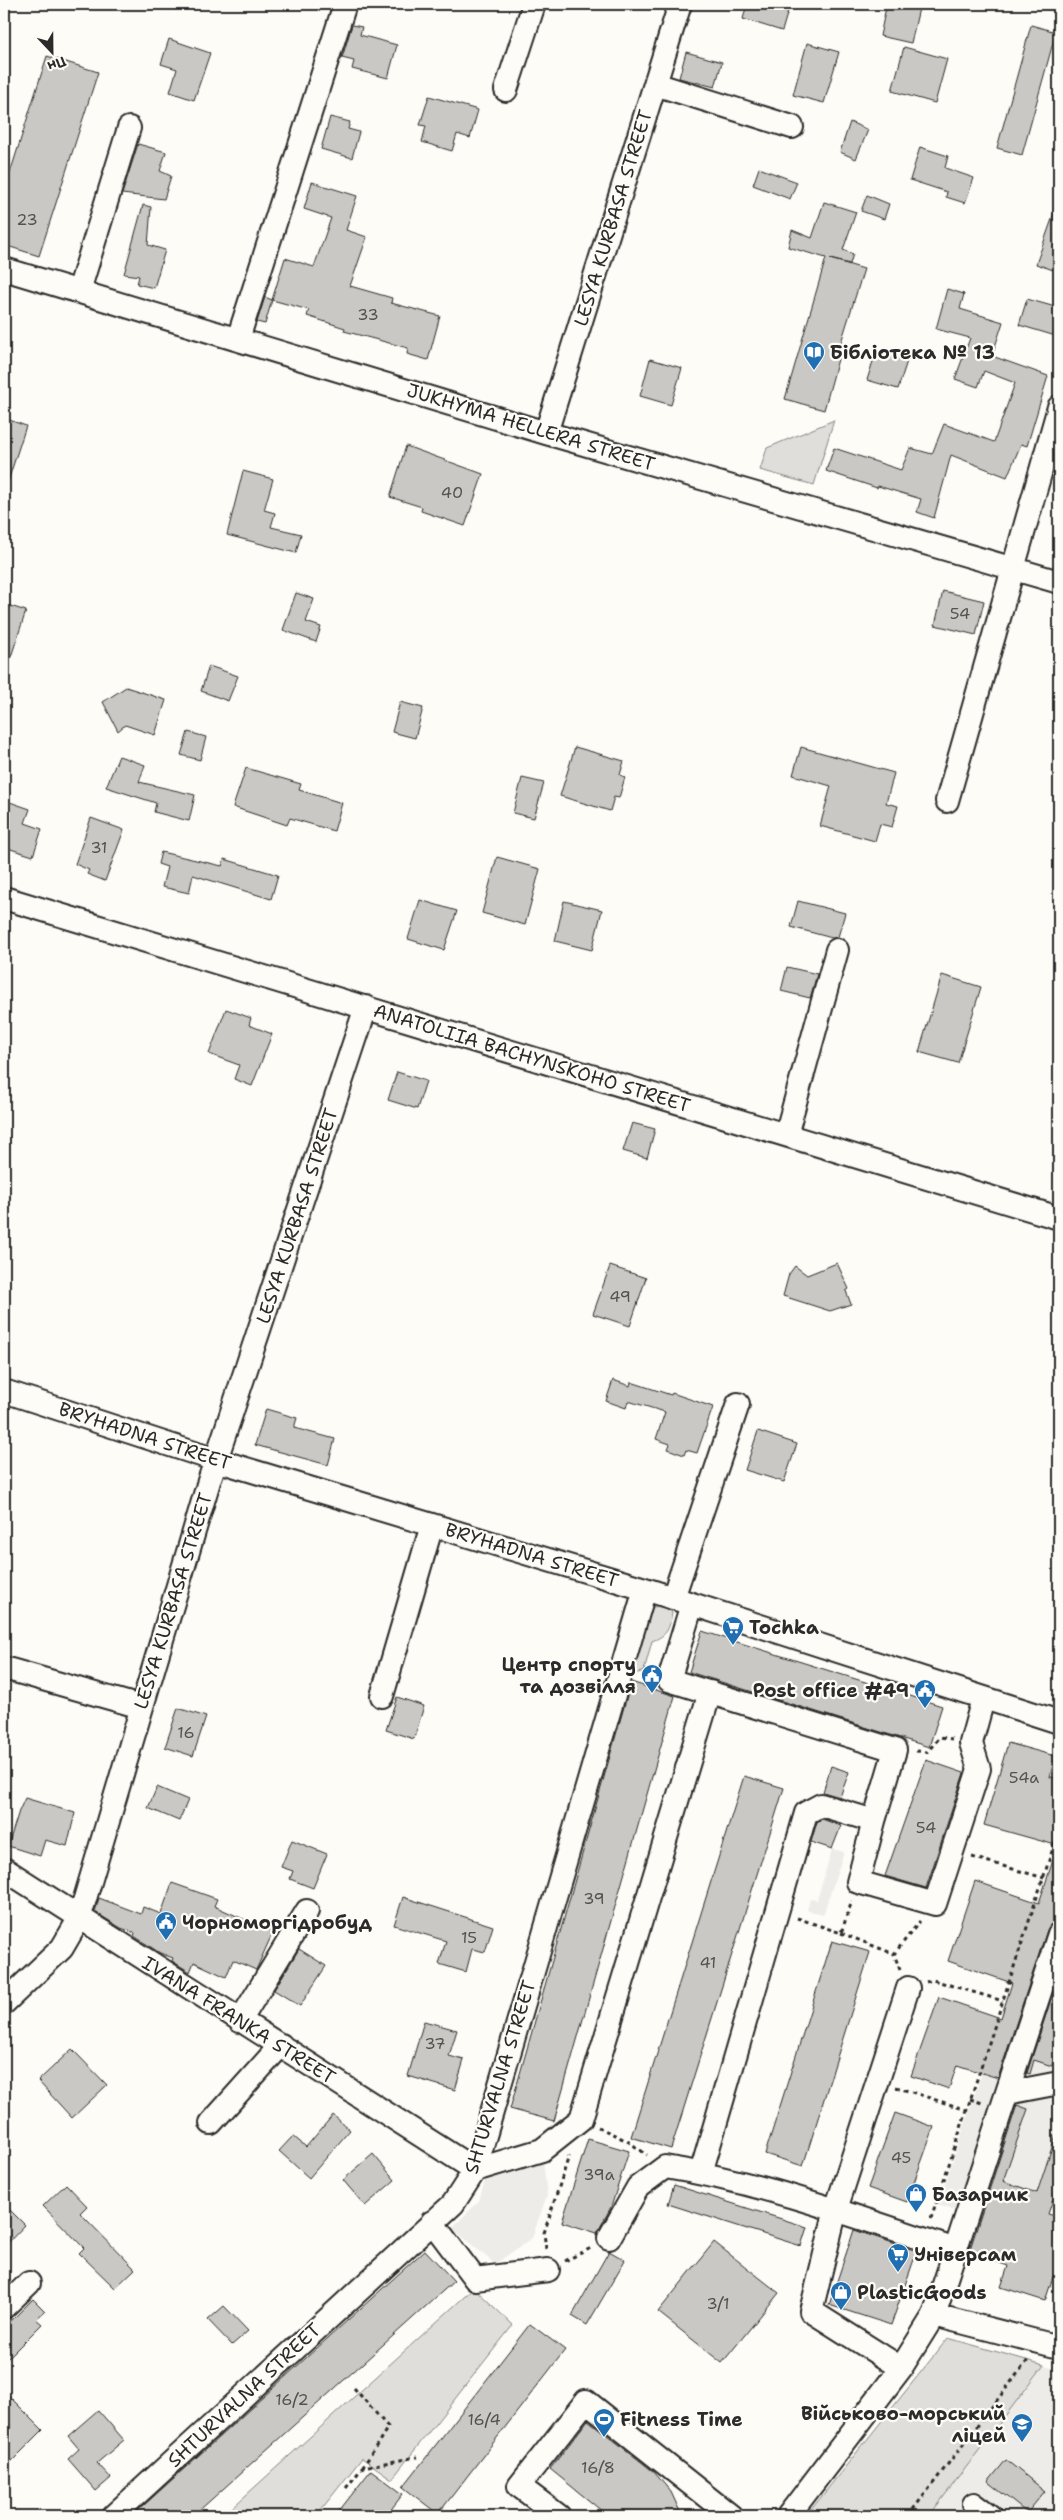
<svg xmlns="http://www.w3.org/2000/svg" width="1063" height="2520" font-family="'Shantell Sans',sans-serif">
	<rect width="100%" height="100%" fill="#fdfcf7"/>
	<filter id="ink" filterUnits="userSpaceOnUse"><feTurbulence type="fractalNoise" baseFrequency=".02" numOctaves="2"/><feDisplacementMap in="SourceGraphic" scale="10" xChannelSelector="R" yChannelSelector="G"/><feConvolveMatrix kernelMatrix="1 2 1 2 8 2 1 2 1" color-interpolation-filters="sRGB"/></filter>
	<g filter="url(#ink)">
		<path fill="#edece8" d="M1059 1841V2022L1055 2034 1059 2036V2044L1050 2074 1059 2090V2182L1052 2202 998 2195 983 2190 974 2217 938 2205Z
			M832 1849 844 1852 823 1915 807 1910 810 1899 817 1900Z
			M543 2160 547 2195 532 2238 495 2264 452 2228 479 2201 487 2174Z
			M1044 2365 1059 2369V2516H929Z"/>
		<path fill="#dfdeda" stroke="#858482" d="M834 420 814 485 760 470 767 448Z
			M660 1606 667 1607 672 1613C669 1629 668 1635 652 1641L644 1671 635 1674 626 1666 648 1623 645 1616 653 1607Z
			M474 2288 513 2325 392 2479 362 2458 316 2516H223Z
			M948 2338 1044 2365 929 2516H806Z"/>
		<path fill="#c9c8c4" stroke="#2b2b2b" d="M747 4H790L782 31 743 19Z
			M900 4H920L911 43 880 36 886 7 898 10Z
			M352 25 362 27 360 35 397 45 388 78 352 69 354 61 342 58Z
			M1031 25 1056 32 1022 155 997 148Z
			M169 39 210 53 194 100 170 92 177 69 161 64Z
			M807 43 839 52 824 103 793 95Z
			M904 47 947 59 935 103 892 91Z
			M686 52 722 62 715 87 679 78Z
			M47 56 98 72 39 256 4 245V192Z
			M429 96 478 110 470 138 457 134 452 151 422 142 426 126 420 125Z
			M330 117 350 122 348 129 359 132 352 158 321 149Z
			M850 122 868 130 856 159 840 152Z
			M138 144 166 152 160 171 171 176 164 199 122 194Z
			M920 147 948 156 945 168 974 178 965 203 946 197 947 192 910 180Z
			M759 168 797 182 790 199 753 185Z
			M312 182 357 196 346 230 367 237 350 286 392 298 391 303 440 316 428 360 407 354 408 348 344 331 345 328 307 316 309 310 272 300 285 258 314 267 331 218 304 209Z
			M867 195 889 204 884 219 861 211Z
			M824 202 856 212 843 250 853 254 850 264 830 259 864 269 838 352H840L824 410 785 399 826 258 788 247 792 230 812 238Z
			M143 205 151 207 148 245 165 250 154 288 137 284 139 276 124 274Z
			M1057 205 1059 206V272L1036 264Z
			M947 289 964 294 960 309 1003 322 992 356 1048 376 1027 446 1021 444 1007 477 951 455 934 518 917 512 921 499 878 486 877 488 826 471 834 448 901 470 910 448 932 454 944 424 994 442 1015 383 984 371 978 387 955 379 970 338 936 329Z
			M265 297 272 300 265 324 257 322Z
			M1027 299 1059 308V337L1019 325Z
			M876 352 907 361 898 389 867 380Z
			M650 359 682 368 671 405 640 396Z
			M4 418 26 426 7 484 4 483Z
			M406 446 483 474 465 526 421 511 422 507 390 497Z
			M243 471 273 479 264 510 275 513 271 527 301 534 296 553 227 535Z
			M943 591 984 601 976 635 935 625Z
			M296 593 314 599 306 622 321 627 316 642 283 630Z
			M4 604 26 611 7 669 4 668Z
			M209 666 238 676 228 701 201 691Z
			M126 687 166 700 155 735 125 725 118 731 103 702Z
			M400 702 423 708 415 738 392 732Z
			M188 732 206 737 200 760 181 755Z
			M575 747 624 761 620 775 625 777 619 798 614 797 610 811 560 796Z
			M801 747 894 773 886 803 898 806 892 827 880 824 875 841 820 826 831 786 793 775Z
			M119 756 145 765 139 782 195 795 189 821 154 812 156 803 106 787Z
			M246 768 301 784 299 790 342 803 334 831 290 818 287 825 233 807Z
			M522 778 544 783 534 818 513 813Z
			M4 800 30 809 25 823 42 829 33 856 4 847Z
			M91 818 124 830 105 881 87 874 89 870 75 864Z
			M161 852 222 866 224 859 278 875 271 899 193 875 189 893 162 887 167 867 158 864Z
			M497 857 540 869 525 925 482 913Z
			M420 900 457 911 444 950 408 939Z
			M564 901 602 910 592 950 555 941Z
			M798 901 845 913 838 937 832 938 791 927Z
			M787 967 817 974 810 998 781 991Z
			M942 975 981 987 958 1063 919 1052Z
			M226 1009 251 1018 249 1025 272 1034 252 1086 234 1079 239 1065 209 1054Z
			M397 1072 426 1081 417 1109 388 1100Z
			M632 1123 655 1129 647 1158 623 1151Z
			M837 1263 849 1289 846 1291 851 1304 830 1311 783 1296 789 1274 795 1266 807 1275Z
			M610 1266 646 1278 630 1326 593 1314Z
			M613 1380 630 1386 631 1382 671 1395 672 1393 713 1407 697 1453 686 1450 684 1455 668 1449 670 1444 656 1439 665 1412 628 1401 626 1408 606 1401Z
			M266 1409 297 1418 294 1428 335 1439 328 1465 255 1445Z
			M758 1431 797 1444 784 1482 745 1470Z
			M702 1631 942 1706 929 1747 689 1672Z
			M631 1682 675 1696 554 2121 510 2109Z
			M397 1697 424 1706 414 1739 386 1730Z
			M178 1708 206 1717 193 1756 165 1747Z
			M1008 1743 1055 1756 1050 1777 1059 1778V1846L984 1825Z
			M926 1760 964 1773 926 1888 885 1876Z
			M831 1766 849 1772 840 1797 823 1792Z
			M744 1776 784 1788 671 2149 631 2137Z
			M157 1787 188 1800 179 1821 148 1808Z
			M25 1798 75 1813 67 1846 45 1840 40 1856 8 1846 19 1811Z
			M822 1819 841 1826 832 1849 811 1842 817 1822Z
			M292 1840 327 1854 313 1888 290 1879 293 1871 281 1867Z
			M1056 1851H1059V1921L1051 1924 1047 1930 998 2078 957 2065 949 2089 911 2076 939 1997 1001 2018 1012 1983 948 1961 975 1881 1039 1903Z
			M172 1883 217 1899 214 1906 273 1932 256 1970 233 1960 226 1977 194 1962 190 1972 172 1961 173 1958 160 1953 134 1936 135 1933 121 1928 95 1912 99 1898 141 1914 143 1907 161 1914Z
			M403 1897 493 1926 485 1952 472 1949 466 1972 439 1964 446 1941 394 1925Z
			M832 1941 870 1952 803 2166 765 2154Z
			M299 1949 326 1966 300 2006 274 1990Z
			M1059 1975V2044L1052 2066 1034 2060 1030 2074 1027 2073Z
			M424 2021 457 2030 449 2056 464 2060 455 2090 408 2076Z
			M72 2049 107 2085 72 2118 38 2081Z
			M1017 2105 1028 2109 1003 2181 1037 2193 1056 2135H1059V2182L1048 2214 1059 2217V2259L1045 2301 1001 2287 1008 2266 969 2252Z
			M895 2113 934 2127 907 2202 868 2188Z
			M333 2115 350 2130 309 2178 279 2151 293 2136 306 2147Z
			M588 2139 629 2151 611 2207 597 2233 562 2222Z
			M373 2154 395 2180 365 2206 343 2180Z
			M66 2184 87 2206 80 2213 135 2269 115 2288 79 2253 84 2248 43 2206Z
			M674 2185 807 2227 801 2246 668 2204Z
			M4 2204 25 2225 4 2247Z
			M854 2230 917 2251 891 2325 829 2305Z
			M714 2242 779 2293 722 2363 658 2312Z
			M425 2250 454 2281 193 2516H132Z
			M609 2251 625 2260 587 2325 572 2316Z
			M33 2299 45 2311 36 2319 42 2324 4 2362V2328Z
			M224 2306 248 2331 232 2345 208 2320Z
			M530 2324 565 2350 438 2514 403 2487Z
			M4 2391 43 2430 4 2469Z
			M98 2410 124 2440 97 2463 111 2478 96 2491 68 2459 79 2449 68 2436Z
			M588 2420 654 2472 671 2492 682 2516H608L550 2469Z
			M1006 2460 1045 2491 1027 2513 988 2482Z
			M371 2470 403 2494 386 2516H335Z"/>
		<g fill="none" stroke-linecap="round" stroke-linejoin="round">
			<g stroke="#2b2b2b" stroke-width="26">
				<path id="minor" d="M655 84 792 127
					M506 90 534 4
					M4 269 546 433 1059 582
					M79 291 129 128
					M238 339 345 4
					M546 433 680 4
					M947 801 1059 407
					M4 898 1059 1218
					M786 1135 837 950
					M4 1391 216 1460 645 1589 1059 1722
					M673 1598 738 1404
					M692 1604 669 1680 895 1750 874 1821 821 1805 806 1813 701 2173
					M4 1668 141 1707
					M382 1696 432 1525
					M874 1821 858 1882 935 1904 979 1769 971 1743 983 1699
					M4 1869 475 2170
					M4 2003 62 1948 79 1919 209 1481 366 1007
					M240 2021 307 1911
					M1007 2093 1059 2083
					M211 2123 281 2045
					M475 2170 542 2150 581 2119 710 1692
					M432 2222 475 2279 548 2270
					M609 2238 638 2187 665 2167C765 2183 860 2218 956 2250
					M4 2307 29 2283
					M934 2315 1059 2347
					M901 2368 811 2311 836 2209 908 1988
					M974 2504 990 2516
					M113 2516 453 2204 475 2170 645 1589
					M559 2516 519 2486 586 2401 731 2516
					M788 2516 901 2368 934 2315 1059 1934"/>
			</g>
			<path stroke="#2b2b2b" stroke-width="3" stroke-dasharray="4 4" stroke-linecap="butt" d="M916 1751 927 1752 940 1737 952 1739
				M972 1857 1044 1878
				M797 1918 841 1933 852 1901
				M841 1933 894 1954
				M900 1970 894 1954 920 1921
				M926 1982 933 1980 1003 2001
				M896 2087 967 2110
				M970 2099 982 2103
				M598 2127 629 2142 647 2155
				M931 2219 1059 1830
				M546 2249 544 2233 569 2156
				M565 2261 591 2248
				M354 2388 388 2427 363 2467
				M346 2488 363 2467 417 2457
				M908 2516 1028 2360"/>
			<use href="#minor" stroke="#fdfcf7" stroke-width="22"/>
		</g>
	</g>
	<defs>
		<g id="library-pin" transform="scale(1.125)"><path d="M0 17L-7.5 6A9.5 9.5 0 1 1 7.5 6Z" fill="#1f6fb2" stroke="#fdfcf7"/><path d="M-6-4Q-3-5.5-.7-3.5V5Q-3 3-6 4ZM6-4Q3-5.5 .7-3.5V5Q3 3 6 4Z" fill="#fff"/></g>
		<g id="supermarket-pin" transform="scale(1.125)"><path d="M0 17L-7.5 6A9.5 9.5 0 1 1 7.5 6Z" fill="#1f6fb2" stroke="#fdfcf7"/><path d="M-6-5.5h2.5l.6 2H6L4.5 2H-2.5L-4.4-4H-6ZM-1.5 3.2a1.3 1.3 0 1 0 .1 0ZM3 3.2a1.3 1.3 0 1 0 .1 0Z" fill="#fff"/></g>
		<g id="civic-pin" transform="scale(1.125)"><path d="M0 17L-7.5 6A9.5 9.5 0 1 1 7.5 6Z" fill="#1f6fb2" stroke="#fdfcf7"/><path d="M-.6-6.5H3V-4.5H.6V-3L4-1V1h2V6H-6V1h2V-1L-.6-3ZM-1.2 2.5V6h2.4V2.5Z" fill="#fff"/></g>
		<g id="shop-pin" transform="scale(1.125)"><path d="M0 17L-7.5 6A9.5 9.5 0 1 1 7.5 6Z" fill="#1f6fb2" stroke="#fdfcf7"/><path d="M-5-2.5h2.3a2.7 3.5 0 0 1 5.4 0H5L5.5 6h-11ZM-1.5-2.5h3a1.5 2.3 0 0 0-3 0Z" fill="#fff"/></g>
		<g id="stadium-pin" transform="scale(1.125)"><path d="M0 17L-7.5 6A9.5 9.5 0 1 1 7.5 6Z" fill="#1f6fb2" stroke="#fdfcf7"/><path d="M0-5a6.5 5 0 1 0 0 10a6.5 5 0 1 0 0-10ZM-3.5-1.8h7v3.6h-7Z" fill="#fff"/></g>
		<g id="university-pin" transform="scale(1.125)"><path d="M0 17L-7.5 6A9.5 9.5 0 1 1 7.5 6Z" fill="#1f6fb2" stroke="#fdfcf7"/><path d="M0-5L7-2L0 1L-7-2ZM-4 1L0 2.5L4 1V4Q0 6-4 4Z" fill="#fff"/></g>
	</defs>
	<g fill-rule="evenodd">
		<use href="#library-pin" x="814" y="352"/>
		<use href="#supermarket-pin" x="733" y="1627"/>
		<use href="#civic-pin" x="652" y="1675"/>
		<use href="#civic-pin" x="925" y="1690"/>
		<use href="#civic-pin" x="166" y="1922"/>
		<use href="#shop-pin" x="916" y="2194"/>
		<use href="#supermarket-pin" x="898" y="2254"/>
		<use href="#shop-pin" x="841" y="2292"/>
		<use href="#stadium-pin" x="604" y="2419"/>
		<use href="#university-pin" x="1022" y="2424"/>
	</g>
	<g text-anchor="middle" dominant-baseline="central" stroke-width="4.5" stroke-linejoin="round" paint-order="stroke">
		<g font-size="16" fill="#525251">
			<text x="27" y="219">23</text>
			<text x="368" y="314">33</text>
			<text x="452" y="492">40</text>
			<text x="960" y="613">54</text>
			<text x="99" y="847">31</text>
			<text x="620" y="1296">49</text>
			<text x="186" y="1732">16</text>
			<text x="1024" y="1777">54а</text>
			<text x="926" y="1827">54</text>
			<text x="594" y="1898">39</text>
			<text x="469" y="1937">15</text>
			<text x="708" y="1962">41</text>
			<text x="435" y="2043">37</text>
			<text x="901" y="2157">45</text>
			<text x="599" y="2174">39а</text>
			<text x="718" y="2303">3/1</text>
			<text x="292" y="2399">16/2</text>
			<text x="484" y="2419">16/4</text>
			<text x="598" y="2467">16/8</text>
		</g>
		<g font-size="19" fill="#2b2b2b" stroke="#fdfcf7">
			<text transform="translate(613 218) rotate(-73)">LESYA KURBASA STREET</text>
			<text transform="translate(531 427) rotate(17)">JUKHYMA HELLERA STREET</text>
			<text transform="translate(532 1058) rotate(17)">ANATOLIIA BACHYNSKOHO STREET</text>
			<text transform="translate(297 1216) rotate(-72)">LESYA KURBASA STREET</text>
			<text transform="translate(145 1436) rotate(18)">BRYHADNA STREET</text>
			<text transform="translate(532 1555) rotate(17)">BRYHADNA STREET</text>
			<text transform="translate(173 1601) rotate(-73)">LESYA KURBASA STREET</text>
			<text transform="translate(239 2020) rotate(32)">IVANA FRANKA STREET</text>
			<text transform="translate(500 2077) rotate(-73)">SHTURVALNA STREET</text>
			<text transform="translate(244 2395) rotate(-43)">SHTURVALNA STREET</text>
		</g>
		<g font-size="19" font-weight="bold" fill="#2b2b2b" stroke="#fdfcf7" text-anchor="start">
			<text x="830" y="352">Бібліотека № 13</text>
			<text x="749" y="1627">Tochka</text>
			<text x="636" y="1664" text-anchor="end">Центр спорту<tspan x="636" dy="22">та дозвілля</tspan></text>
			<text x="909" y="1690" text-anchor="end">Post office #49</text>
			<text x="182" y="1922">Чорноморгідробуд</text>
			<text x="932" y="2194">Базарчик</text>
			<text x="914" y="2254">Універсам</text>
			<text x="857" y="2292">PlasticGoods</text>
			<text x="1006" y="2413" text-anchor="end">Військово-морський<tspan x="1006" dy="22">ліцей</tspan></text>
			<text x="620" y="2419">Fitness Time</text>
		</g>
	</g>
	<rect width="1063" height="2520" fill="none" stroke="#fdfcf7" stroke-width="20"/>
	<rect x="10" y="10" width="1043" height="2500" fill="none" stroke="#2b2b2b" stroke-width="2" filter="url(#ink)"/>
	<g transform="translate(52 52) rotate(158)" stroke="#fdfcf7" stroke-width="4" paint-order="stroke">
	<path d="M0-4L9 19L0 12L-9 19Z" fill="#2b2b2b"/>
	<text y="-8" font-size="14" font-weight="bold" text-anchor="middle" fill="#2b2b2b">Пн</text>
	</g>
</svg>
